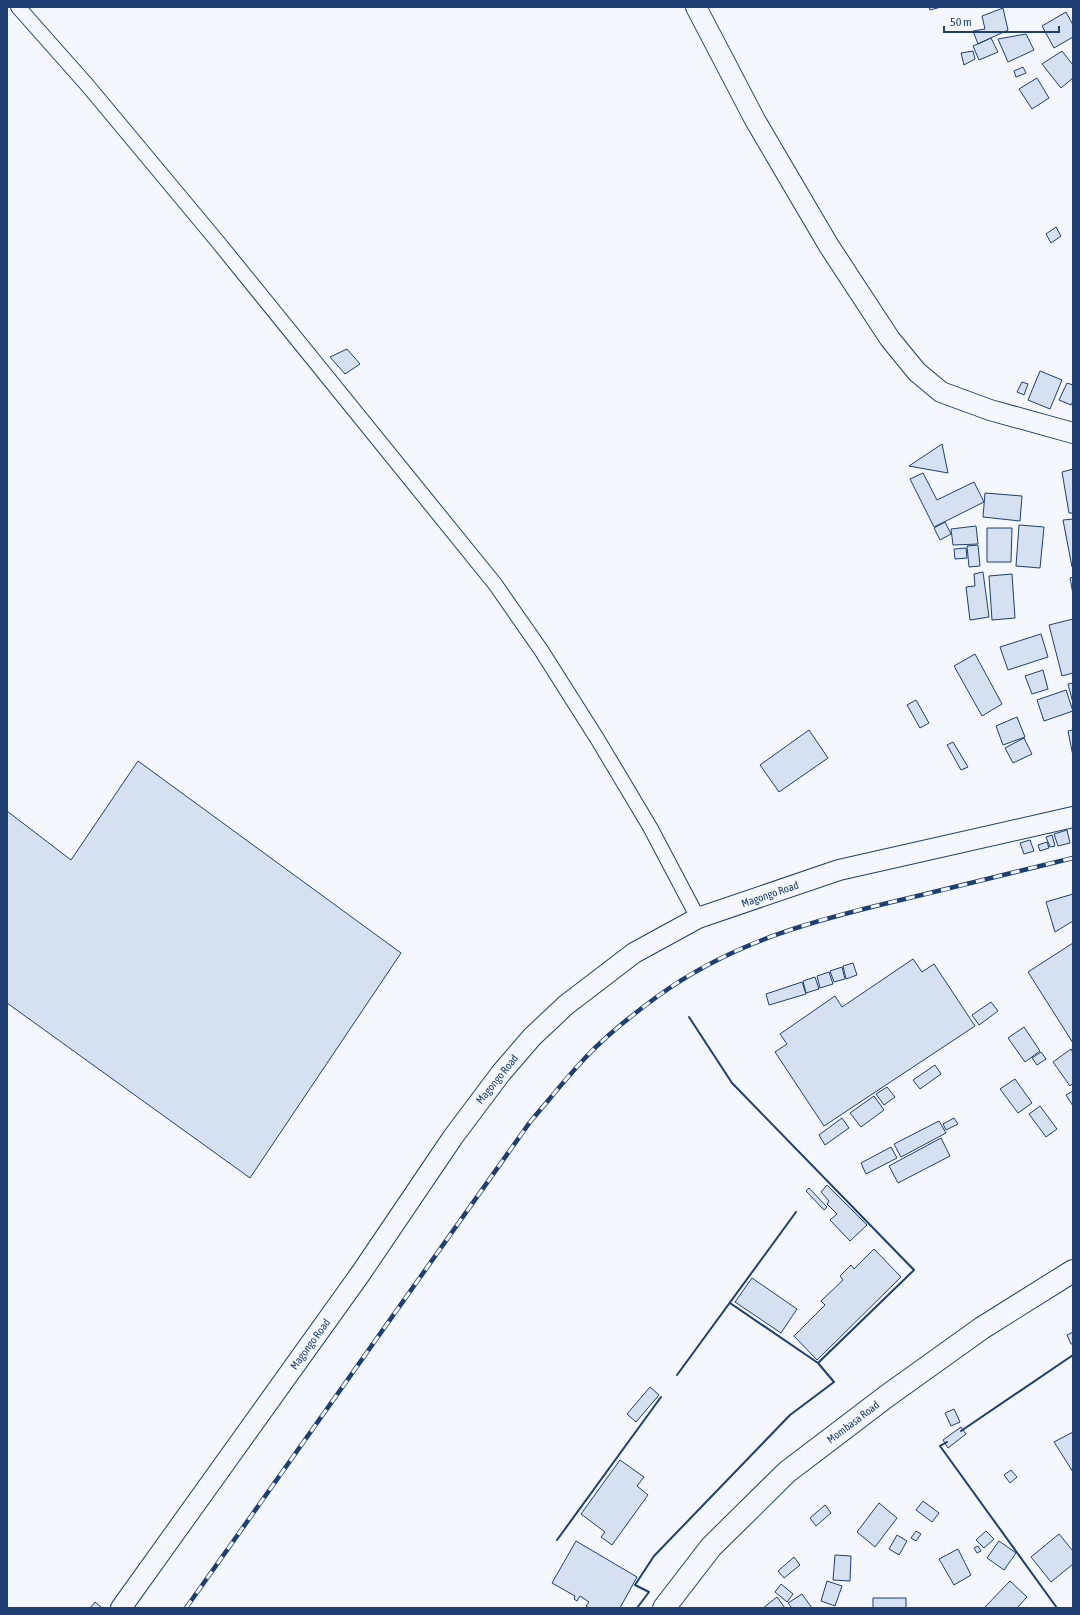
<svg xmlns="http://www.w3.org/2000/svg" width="1080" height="1615" font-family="'Asap Condensed',sans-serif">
	<rect width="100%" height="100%" fill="#f4f7fb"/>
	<path fill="#d5e0f0" stroke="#1d3f73" d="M929 7H941L930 10Z
		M1003 8 1008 30 978 44 973 31 985 29 982 16Z
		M1066 12 1073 25V37L1054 48 1042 26Z
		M1026 34 1034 50 1008 62 998 39Z
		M991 38 998 52 979 60 973 46Z
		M973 51 975 59 964 65 961 53Z
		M1062 51 1073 65V78L1061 88 1042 64Z
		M1023 67 1026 73 1016 77 1014 71Z
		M1037 78 1049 98 1032 109 1019 89Z
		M1056 227 1061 236 1051 243 1046 234Z
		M347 349 360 364 345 374 330 357Z
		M1040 371 1062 380 1050 409 1028 400Z
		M1022 382 1028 384 1024 395 1017 392Z
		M1067 383 1073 385V401L1071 405 1059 400Z
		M942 444 948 473 909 466Z
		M1073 469V513H1069L1062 472Z
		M923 473 937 500 974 482 984 502 934 527 910 479Z
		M985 493 1022 496 1020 521 983 517Z
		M1073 519V566L1072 567 1063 520Z
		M945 522 951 534 940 540 934 528Z
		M1019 525 1044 527 1040 568 1016 566Z
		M976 526 978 544 953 545 951 529Z
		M987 528H1012L1011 562H987Z
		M978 545 980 566 969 567 967 546Z
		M966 548 967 558 955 559 954 549Z
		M983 572 989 617 970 620 966 587 975 586 974 574Z
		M1012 574 1015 618 992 620 989 576Z
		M1073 577V594L1070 578Z
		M1073 619V673L1062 676 1049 625Z
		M1041 634 1048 657 1008 670 1000 647Z
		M975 654 1002 704 982 716 954 666Z
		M1043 670 1048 689 1032 694 1025 676Z
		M1073 683V703L1068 684Z
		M1066 690 1073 711 1044 721 1037 700Z
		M916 700 929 723 920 728 907 705Z
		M1017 717 1025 737 1003 745 996 726Z
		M809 730 828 758 779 792 760 765Z
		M1073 730V756L1068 731Z
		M1024 738 1032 754 1013 763 1005 748Z
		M953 742 968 767 961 770 947 745Z
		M138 761 401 953 250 1178 7 1003V811L71 860Z
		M1067 830 1070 843 1058 846 1054 834Z
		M1052 835 1055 846 1050 847 1046 837Z
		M1030 840 1034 851 1024 854 1020 843Z
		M1047 842 1049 848 1040 851 1038 845Z
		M1073 894V921L1055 932 1046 902Z
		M1073 943V1043L1028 972Z
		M913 959 922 972 934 964 975 1026 824 1126 775 1052 787 1044 780 1034 835 996 842 1007Z
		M853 963 857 975 846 979 843 966Z
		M842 967 845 979 834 982 830 971Z
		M829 972 833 984 820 988 817 976Z
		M815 977 819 989 806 993 803 981Z
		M802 982 806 994 769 1005 766 994Z
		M991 1002 998 1011 979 1025 972 1015Z
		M1024 1027 1040 1051 1025 1062 1008 1038Z
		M1071 1049 1073 1053V1083L1070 1086 1053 1062Z
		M1041 1052 1046 1059 1037 1065 1032 1058Z
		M935 1065 941 1074 920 1089 913 1080Z
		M1015 1079 1032 1103 1018 1113 1000 1089Z
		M887 1087 895 1097 884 1105 876 1094Z
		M1073 1091V1106L1066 1095Z
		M874 1096 884 1110 861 1127 850 1113Z
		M1040 1106 1057 1129 1046 1137 1029 1114Z
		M842 1118 849 1128 825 1145 819 1135Z
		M954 1118 958 1124 946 1130 943 1124Z
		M939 1121 946 1133 901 1157 894 1144Z
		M941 1138 950 1156 898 1183 889 1166Z
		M891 1147 897 1158 866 1174 861 1163Z
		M827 1185 867 1225 850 1241 830 1220 837 1214 827 1204 829 1201 821 1192Z
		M809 1188 827 1207 824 1210 806 1191Z
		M874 1249 901 1277 817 1360 794 1336 825 1305 821 1301 843 1280 840 1276 851 1265 854 1269Z
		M752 1278 797 1309 781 1333 735 1302Z
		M1073 1332V1344H1071L1067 1335Z
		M650 1387 659 1395 636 1422 627 1414Z
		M954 1409 960 1422 951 1426 945 1413Z
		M961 1427 966 1434 948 1448 943 1440Z
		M1073 1432V1472L1054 1442Z
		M620 1460 644 1477 637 1486 648 1495 612 1545 601 1537 605 1532 581 1514Z
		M1011 1470 1017 1477 1010 1483 1004 1475Z
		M923 1501 939 1513 932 1522 916 1510Z
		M879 1503 897 1518 875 1547 857 1532Z
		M825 1505 831 1513 816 1526 810 1518Z
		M916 1531 921 1534 916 1541 911 1538Z
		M986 1531 994 1539 984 1548 976 1540Z
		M1059 1534 1073 1551V1564L1051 1582 1031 1557Z
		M897 1535 907 1541 899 1555 889 1549Z
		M576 1541 637 1577 620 1608H589L586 1606 589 1602 580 1596 577 1601 574 1599 575 1596 552 1583Z
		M999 1541 1016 1553 1004 1570 987 1558Z
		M978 1546 981 1551 977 1553 974 1548Z
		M958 1549 971 1575 954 1585 939 1559Z
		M835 1555 851 1556 850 1581 833 1580Z
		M794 1557 800 1565 784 1578 778 1571Z
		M827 1581 842 1586 835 1606 821 1601Z
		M1010 1581 1027 1597 1017 1608H984Z
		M781 1584 793 1594 787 1602 775 1592Z
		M802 1594 812 1608H792L788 1603Z
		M777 1597 785 1608H763Z
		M873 1598H906V1608H873Z
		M95 1602 102 1608H90Z"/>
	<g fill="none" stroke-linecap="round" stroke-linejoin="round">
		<g stroke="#1d3f73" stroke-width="16">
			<path id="street" d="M18 7 88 86 218 242 495 584 541 650 598 740 650 827 698 918"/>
		</g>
		<g stroke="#1d3f73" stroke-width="22">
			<path id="secondary" d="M696 7 755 120 829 246 890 339 917 372 941 392 990 410 1073 433
				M121 1608 361 1273 453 1137 501 1073 532 1037 566 1005 634 953 698 918 839 870 1073 817"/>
		</g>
		<g stroke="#1d3f73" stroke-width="24">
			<path id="highway" d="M664 1608 711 1547 787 1472 887 1396 982 1328 1073 1271"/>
		</g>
		<use href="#street" stroke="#f4f7fb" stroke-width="14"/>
		<use href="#secondary" stroke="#f4f7fb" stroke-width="20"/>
		<use href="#highway" stroke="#f4f7fb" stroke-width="22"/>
		<g stroke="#1d3f73" stroke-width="4.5">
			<path id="rail" d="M186 1608 530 1122C549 1100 567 1077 587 1056 606 1036 636 1012 658 996 735 940 819 919 909 898 964 885 1018 871 1073 858"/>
		</g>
		<use href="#rail" stroke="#f4f7fb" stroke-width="3" stroke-dasharray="9" stroke-linecap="butt"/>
		<path stroke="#1d3f73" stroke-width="2" d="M689 1017 732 1083 914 1270 818 1363
			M677 1375 796 1212
			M961 1431 1073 1355
			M947 1442 940 1446 1057 1608
			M557 1540 661 1397
			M637 1608 649 1592 635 1585 654 1556 790 1415 834 1382 818 1363 730 1303"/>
	</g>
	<g text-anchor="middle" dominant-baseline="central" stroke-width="3" stroke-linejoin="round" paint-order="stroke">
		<g font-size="11" fill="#1d3f73" stroke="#f4f7fb">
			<text transform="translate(770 894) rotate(-19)">Magongo Road</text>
			<text transform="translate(497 1079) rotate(-51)">Magongo Road</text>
			<text transform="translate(310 1344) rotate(-54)">Magongo Road</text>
			<text transform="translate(853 1422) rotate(-37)">Mombasa Road</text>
		</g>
	</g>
	<rect width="1080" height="1615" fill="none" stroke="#1d3f73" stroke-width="16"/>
	<path d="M944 26v6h115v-6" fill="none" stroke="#1d3f73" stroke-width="2"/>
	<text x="950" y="26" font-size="12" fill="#1d3f73" stroke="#f4f7fb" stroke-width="3" paint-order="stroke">50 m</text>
</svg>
